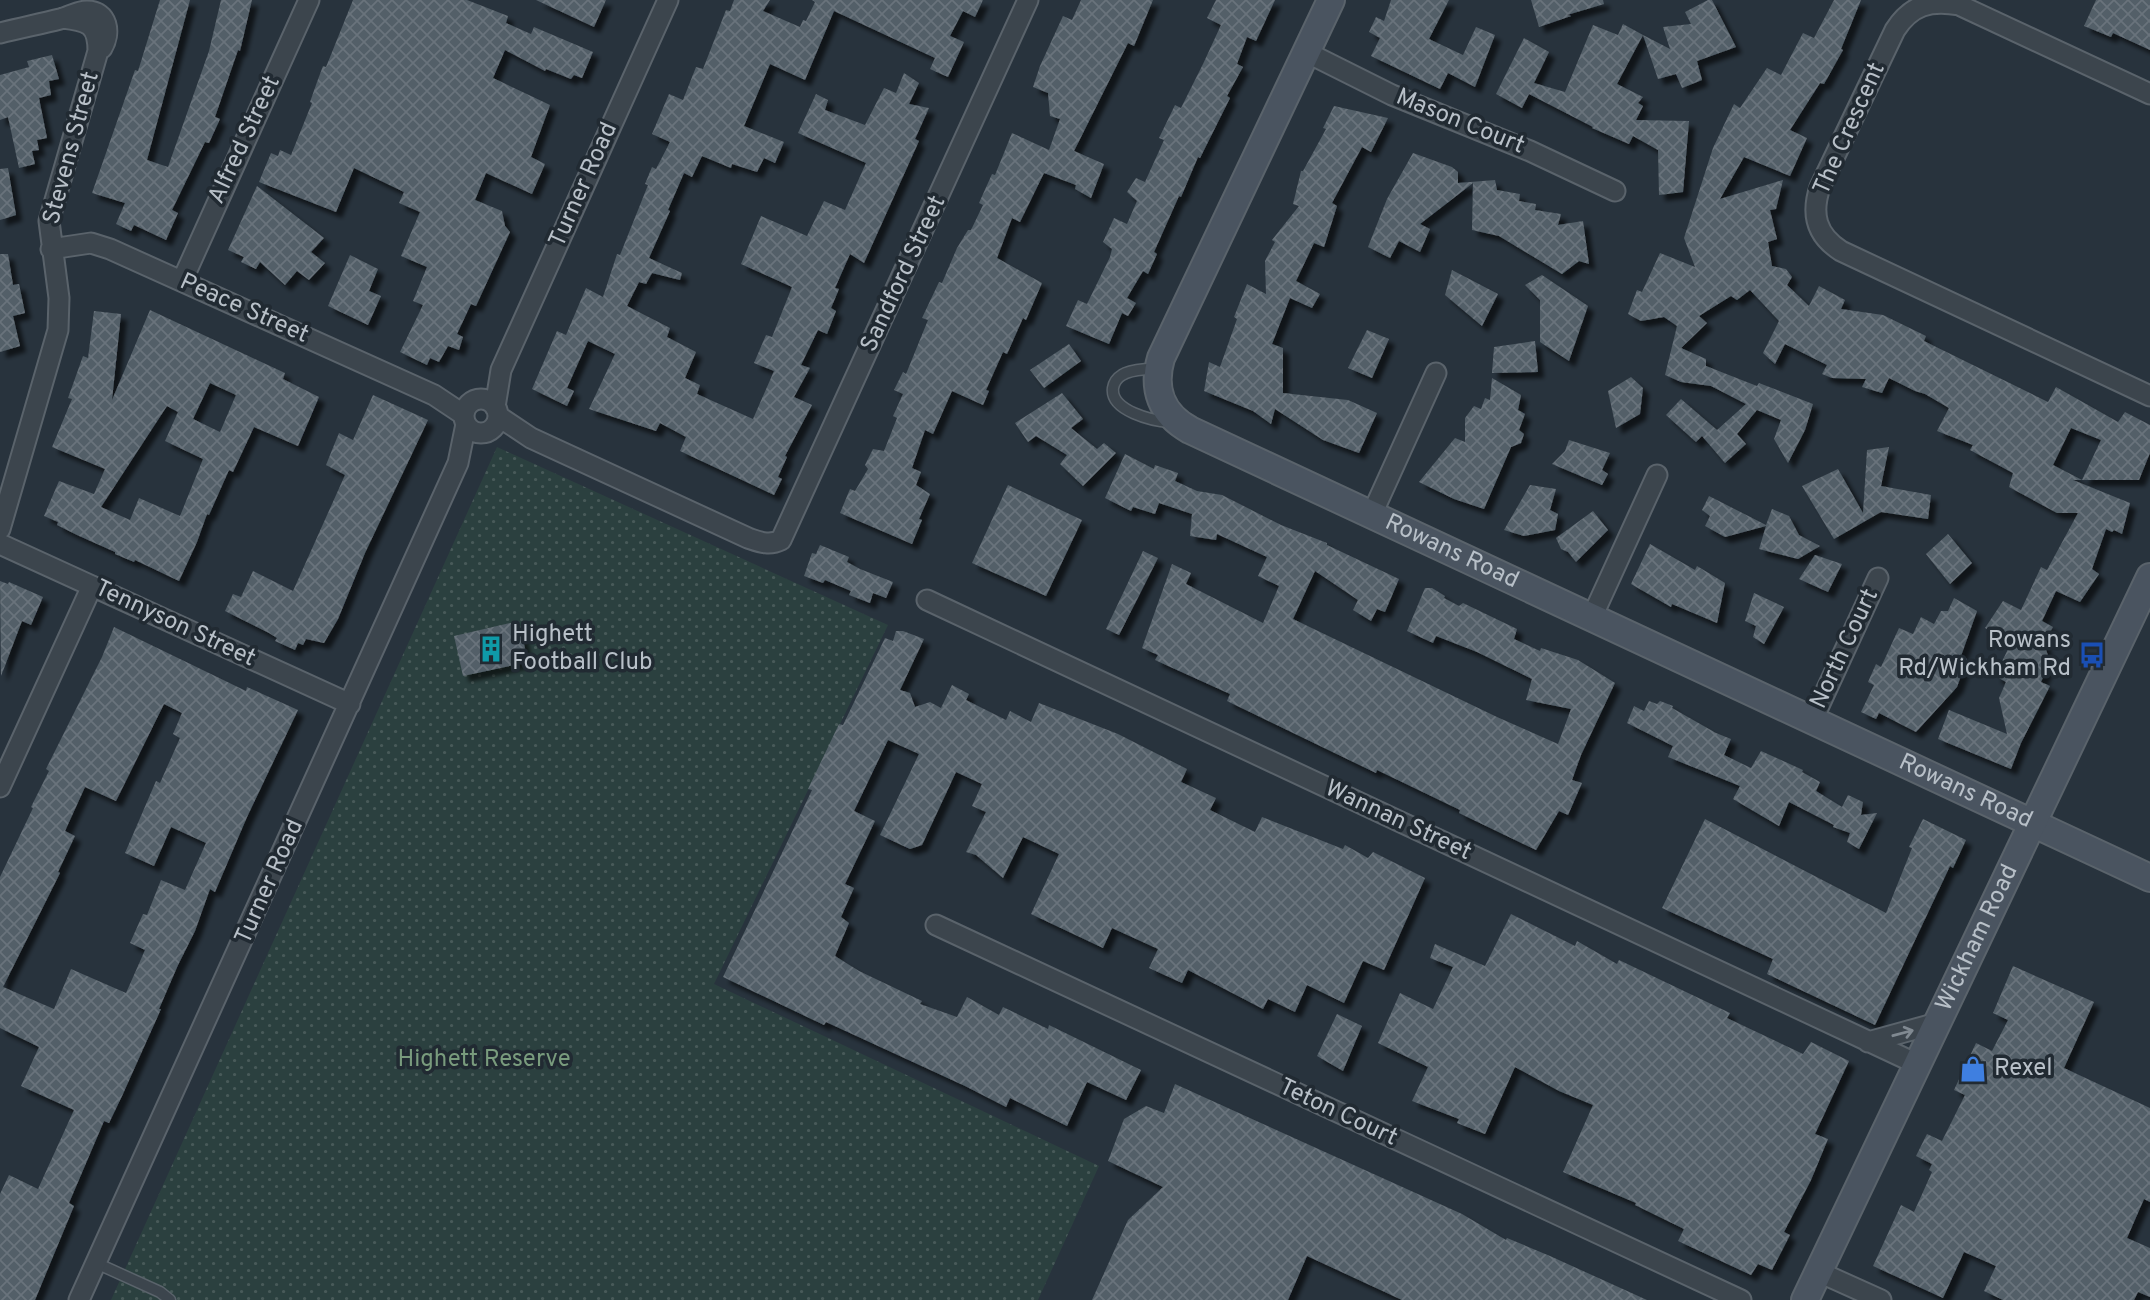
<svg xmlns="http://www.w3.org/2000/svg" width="2150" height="1300" font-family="Overpass,sans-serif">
	<defs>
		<pattern id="park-dots" width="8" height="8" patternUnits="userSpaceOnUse" patternTransform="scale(1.75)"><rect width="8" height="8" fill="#2b403f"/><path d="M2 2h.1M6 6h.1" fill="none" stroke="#485a59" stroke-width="1.8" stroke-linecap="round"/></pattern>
		<pattern id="building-cross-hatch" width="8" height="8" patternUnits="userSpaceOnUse" patternTransform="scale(1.75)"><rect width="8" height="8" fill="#525e67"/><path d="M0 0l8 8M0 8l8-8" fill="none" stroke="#69737b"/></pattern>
		<filter id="shadow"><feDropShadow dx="6" dy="6" stdDeviation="2" flood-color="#0009"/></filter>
	</defs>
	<rect width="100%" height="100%" fill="#28333d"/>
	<path fill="url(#park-dots)" d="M497 447 888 625 714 984 1099 1166 1038 1300H111Z"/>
	<path fill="url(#building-cross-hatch)" fill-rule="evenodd" filter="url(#shadow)" d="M160 0H190L147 160 168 167 209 51 221 0H252L240 51 238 50 215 117 220 119 209 143 205 142 172 210 178 213 166 240 134 225 131 231 116 224 125 203 92 193 135 70 138 71Z
		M353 0H467L508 16 506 23 531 34 534 27 593 52 582 78 574 75 571 79 546 69 545 71 505 50 493 78 550 105 531 157 545 164 532 194 486 173 475 200 502 211 505 226 510 232 476 306 471 304 457 334 463 337 459 350 448 346 439 362 430 358 427 365 400 352 423 305 413 301 427 267 401 256 420 212 399 203 404 192 354 168 336 212 259 182 271 153 278 156 280 150 291 155 312 103 310 102 317 82 323 66 326 67Z
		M536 0H606L594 27Z
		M734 0H770L763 11 800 27 803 20 806 21 815 2 812 0H983L975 17 963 11 950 36 964 42 948 77 930 69 935 58 834 11 805 80 770 64 744 126 784 142 775 163 764 158 757 172 732 164 731 168 702 156 692 177 684 173 668 210 670 211 649 258 682 273 680 280 652 273 646 284 639 282 627 306 670 328 667 337 696 352 685 378 700 385 697 394 753 419 774 371 754 363 766 335 772 337 792 287 741 264 761 216 807 236 824 201 845 210 866 163 798 133 816 94 828 100 825 110 865 125 884 88 896 93 904 73 919 83 909 104 929 108 915 139 919 141 864 263 850 254 835 288 839 289 831 308 836 311 827 334 818 330 801 365 810 368 794 397 812 405 785 456 787 457 778 477 782 479 774 495 680 451 686 437 660 423 656 431 589 409 615 354 588 341 567 388 574 391 567 406 532 389 557 331 566 335 586 288 603 297 617 254 620 255 648 185 645 184 652 167 656 169 670 142 652 134 669 94 683 100 696 67 703 69 726 10 730 11Z
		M1081 0H1153L1134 46 1128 43 1074 151 1104 164 1091 198 1075 189 1076 185 1044 173 1020 222 1012 218 997 258 1042 283 1026 320 1023 318 1007 354 1003 352 986 390 989 391 983 405 952 391 933 434 925 430 912 468 921 472 916 485 930 494 919 519 922 520 912 544 840 513 850 489 855 491 868 469 865 465 873 449 884 451 897 418 893 416 903 394 894 390 903 372 906 374 928 320 922 318 939 282 942 283 957 248 968 230H971L983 205 979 203 992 174 995 175 1012 133 1049 150 1060 119 1050 116 1048 93 1033 87 1040 66 1063 16 1072 20Z
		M1216 0H1275L1256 41 1247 37 1237 64 1243 67 1227 96 1230 98 1200 158 1198 157 1181 197 1179 196 1154 252 1157 254 1148 274 1143 271 1127 298 1136 303 1128 316 1122 313 1109 344 1066 326 1078 300 1087 304 1110 257 1112 249 1103 242 1114 218 1127 224 1137 201 1127 192 1136 178 1145 182 1164 140 1159 138 1175 105 1181 108 1203 64 1221 25 1207 18Z
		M1391 0H1449L1429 39 1463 55 1476 27 1495 35 1475 87 1448 73 1440 89 1371 56 1380 38 1369 32 1376 17 1384 21Z
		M1531 0H1603L1604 4 1567 15 1571 16 1539 27Z
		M1708 0H1712L1736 47 1697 61 1702 80 1682 88 1676 74 1658 79 1643 35 1670 49 1663 27 1691 24 1685 12Z
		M1834 0H1861L1841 49 1843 50 1824 84 1820 83 1790 130 1807 138 1790 176 1744 157 1720 199 1783 180 1776 209 1770 210 1777 239 1768 242 1772 266 1786 269 1792 277 1787 285 1809 306 1819 286 1845 300 1841 309 1883 315 1926 336 1924 341 2048 402 2056 387 2118 422 2125 412 2150 425V453L2139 480H2073L2130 503 2122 534 2114 530 2112 532 2106 529 2092 569 2099 574 2080 602 2056 591 2042 621 2053 627 2044 643 2050 662 2041 682 2050 686 2021 743 2011 769 1938 739 1949 710 2007 734 1999 698 2006 682 1995 676 2011 643 1985 628 2003 601 2021 610 2041 567 2047 570 2078 513H2057L2009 487 2013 473 1970 450 1973 445 1937 431 1949 408 1925 394 1915 391 1889 378 1882 393 1862 387 1866 379 1832 378 1822 374 1827 365 1785 344 1775 364 1763 353 1779 321 1750 290 1737 300 1731 296 1699 316 1707 323 1681 348 1706 359V366L1757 386 1759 383 1813 404 1805 430 1788 463 1774 439 1781 420 1757 410 1737 434 1746 444 1725 463 1702 436 1696 442 1666 415 1681 399 1717 430 1746 404 1711 386 1681 382 1665 375 1677 326 1664 317 1641 321 1628 314 1637 290 1642 292 1660 253 1695 267 1684 238 1713 148 1734 104 1740 108 1767 68 1781 75 1803 33 1814 38ZM2071 428 2101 440 2082 480 2053 465Z
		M2096 0H2150V50L2113 33 2111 37 2084 26Z
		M1623 24 1643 35 1617 84 1643 97 1638 103 1643 106 1636 120 1689 121 1683 192 1659 195 1658 150 1633 136 1629 144 1592 128 1593 127 1529 94 1522 108 1496 94 1524 38 1549 52 1534 83 1565 92 1593 25 1618 35Z
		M52 55 59 79 49 81 51 95 39 98 47 138 37 140 39 150 32 151 35 164 19 168 8 117 0 120V75L29 67 27 61Z
		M1334 106 1388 118 1371 152 1362 147 1332 203 1337 206 1324 247 1314 243 1296 281 1320 294 1312 308 1290 298 1272 344 1283 348V393L1348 400 1377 413 1359 453 1323 440 1275 409 1271 424 1253 411 1204 391 1209 362 1220 367 1237 319 1234 317 1247 284 1266 294 1265 261 1275 242 1272 240 1299 206 1293 204 1301 171H1303L1326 129 1323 128Z
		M1413 153 1452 167 1458 172V183L1495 180 1497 190 1520 194 1519 201 1536 204 1535 210 1561 214 1558 225 1583 221 1589 264 1579 261 1562 274 1499 236 1472 230 1473 183 1420 224 1430 229 1420 252 1399 241 1390 258 1368 247 1387 199Z
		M8 168 16 215 0 220V169Z
		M257 186 324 238 311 252 325 263 309 280 297 271 285 285 260 262 256 269 241 262 244 257 228 250Z
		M0 254H8L13 285 19 284 25 313 13 316 20 346 0 352Z
		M350 255 378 269 369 291 381 296 368 325 328 306Z
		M1452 270 1498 294 1482 326 1445 295Z
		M1542 275 1588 306 1569 361 1540 342V300L1525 285Z
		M150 310 285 373 283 379 319 397 298 446 254 427 233 472 229 470 209 515 207 514 197 542 179 581 135 560 134 562 115 554V552L77 535 57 525 58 522 44 516 59 481 94 494 105 469 52 447 72 399 68 398 83 356 88 358 94 311 121 314 112 400ZM210 383 236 395 220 432 193 419ZM167 406 178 412 165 441 203 459 180 516 139 498 130 520 101 507Z
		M1367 330 1389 339 1372 378 1348 368Z
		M1535 341 1538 372 1492 373 1494 347Z
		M1069 344 1081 361 1044 388 1030 370Z
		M1631 377 1643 388 1640 414 1616 428 1608 391Z
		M1492 378 1521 395 1518 410 1525 414 1519 430 1524 434 1521 443 1511 447 1484 509 1454 499 1419 482 1455 438 1465 442V418L1474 406 1481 409 1485 398 1490 400Z
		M1062 393 1083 419 1071 428 1097 449 1104 443 1116 453 1083 486 1060 464 1067 455 1036 436 1028 442 1015 423Z
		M373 395 428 420 365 553 338 619 324 643 306 639 303 645 298 643 295 650 275 641 277 638 269 633 225 611 233 594 241 597 253 571 293 591 345 475 326 465 332 450 339 433 353 440Z
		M1569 440 1610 453 1602 470 1608 474 1602 485 1552 464 1565 451Z
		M1889 447 1881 486 1931 495 1928 519 1881 512 1834 539 1802 486 1838 469 1863 513 1867 450Z
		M1125 454 1154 469 1155 465 1178 473 1175 481 1197 491 1222 495 1281 525 1327 543V545L1399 579 1385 612 1377 609 1371 621 1353 610 1358 600 1315 571 1293 619 1497 717 1558 744 1571 709 1526 700 1532 679 1477 652 1436 636 1433 643 1407 631 1425 588H1432L1445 596 1444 598 1459 606 1463 603 1517 629 1514 639 1540 651 1541 648 1578 660 1615 683 1581 755 1572 780 1582 783 1568 815 1559 811 1536 850 1459 813 1460 810 1377 770 1376 773 1227 701 1230 694 1155 660 1158 655 1142 648 1172 564 1191 573 1186 584 1263 623 1279 586 1258 576 1267 557 1217 534 1216 540 1190 536 1192 514 1159 503 1155 514 1133 507 1131 511 1105 498Z
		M1008 485 1082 520 1046 596 972 563Z
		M1530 485 1556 489 1550 510 1558 514 1555 530 1524 536 1504 530Z
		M1709 496 1766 525 1772 509 1789 516 1799 535 1820 546 1798 559 1759 549 1766 526 1725 537 1705 526 1710 516 1702 510Z
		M1593 511 1608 530 1576 562 1568 552 1561 549 1556 538Z
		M1948 534 1972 563 1950 584 1926 554Z
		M1650 544 1695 570 1697 566 1725 583 1717 623 1672 604 1671 607 1631 584Z
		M820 545 849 557 847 562 860 569 893 582 886 598 873 593 870 603 849 595 851 591 825 580 823 583 804 576 812 553 816 554Z
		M1143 551 1158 558 1119 635 1106 629Z
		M1815 555 1842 564 1828 592 1799 579Z
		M0 581 8 584 9 582 43 597 31 625 22 621 1 676Z
		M1754 593 1784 607 1764 644 1753 637 1756 626 1745 621Z
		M1954 598 1977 611 1961 656 1967 659 1957 687 1916 732 1879 713 1876 719 1861 712 1874 685 1868 682 1876 664 1881 667 1899 628 1913 634 1921 617 1934 624 1941 611H1948Z
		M519 621 528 662 463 676 454 636Z
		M114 627 246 691 247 687 298 710 247 817 215 892 210 889 195 931 178 965 159 1009H161L122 1096 109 1123 104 1121 69 1203 74 1206 35 1300H0V1194L9 1175 38 1189 74 1110 21 1086 39 1047 0 1028V877L33 808 31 807 49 771 46 769 102 657ZM164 704 182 713 173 734 180 738 160 783 156 781 125 853 154 866 171 827 206 843 185 890 161 880 147 915 143 914 130 943 145 950 126 993 71 969 54 1009 3 987 60 873 58 872 75 836 65 831 85 787 116 801Z
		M896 631H903L924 639 900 690 910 693 915 707 930 702 941 708 952 685 969 694 966 700 1006 720 1010 711 1031 722 1039 703 1118 734 1187 769 1181 782 1216 798 1210 810 1255 832 1262 817 1343 849 1345 845 1368 858 1373 852 1425 878 1384 970 1363 961 1344 1003 1307 985 1295 1012 1268 999 1263 1009 1188 970 1182 983 1149 968 1158 949 1112 928 1103 948 1031 914 1059 854 1023 837 1003 878 976 855 966 852 986 812 972 806 982 784 956 772 922 845 910 849 880 835 919 754 888 740 854 811 875 821 845 884 854 888 841 917 849 923 835 956 859 971 922 1001 920 1004 957 1017 967 997 999 1015 1003 1007 1048 1029 1049 1025 1141 1070 1126 1100 1087 1082 1067 1126 1010 1098 1006 1107 965 1086 826 1022 824 1025 723 977 812 790 808 789 839 724 843 725 885 638 893 641Z
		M1649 701 1657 704 1660 701 1673 706 1672 708 1716 733 1731 739 1724 755 1751 768 1761 751 1803 770 1802 772 1820 782 1816 791 1842 807 1848 795 1863 802 1861 815 1877 813 1859 849 1847 842 1850 833 1833 827 1834 825 1789 802 1779 826 1733 799 1740 786 1668 757 1673 746 1627 723 1634 706 1644 711Z
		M1705 819 1886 913 1912 848 1909 847 1923 819 1966 840 1953 868 1950 866 1875 1025 1767 974 1773 959 1662 908Z
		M1511 914 1575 946 1577 941 1617 964 1619 960 1730 1013 1727 1018 1803 1054 1811 1042 1849 1061 1815 1134 1828 1139 1811 1180 1784 1232 1790 1235 1772 1270 1758 1264 1751 1275 1678 1241 1684 1229 1635 1205 1636 1203 1563 1172 1593 1105 1559 1091 1515 1067 1485 1134 1457 1123 1459 1119 1412 1101 1428 1067 1378 1043 1400 993 1433 1009 1453 967 1430 958 1435 944 1485 966Z
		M2013 966 2094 1002 2064 1068 2150 1108V1202L2144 1199 2127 1238 2150 1248V1297L2138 1292 2134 1300H2003L1984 1291 1996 1266 1964 1252 1943 1298 1873 1266 1901 1205 1914 1212 1932 1172 1929 1170 1932 1164 1916 1156 1927 1134 1942 1141 1965 1095 1954 1090 1976 1043 1992 1051 2008 1020 1993 1013Z
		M1337 1014 1362 1026 1343 1071 1317 1056Z
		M1175 1084 1462 1214 1506 1240 1507 1238 1550 1256 1647 1300H1402L1307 1256 1288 1300H1092L1128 1220 1163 1187 1108 1161 1124 1119 1146 1106 1164 1113Z"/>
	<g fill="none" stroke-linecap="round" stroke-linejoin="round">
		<g stroke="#5a636b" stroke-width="13">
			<path id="lane" d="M1155 368C1145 370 1131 369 1122 375 1117 378 1114 382 1113 388 1110 411 1153 421 1170 422
				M96 1263 160 1292 170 1300"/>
		</g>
		<g stroke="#5a636b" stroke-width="23">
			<path id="street" d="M0 33C20 28 40 24 60 19 69 17 77 11 87 11 108 11 111 33 102 48
				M1306 52 1392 95 1530 151 1615 191
				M2150 94 1959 5C1930 0 1911 5 1895 30L1820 187C1811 214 1816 235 1841 251L2150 396
				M51 249 91 243 110 249 434 395 464 415
				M182 281 309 0
				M464 416a17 17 0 1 1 34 0a17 17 0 1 1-34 0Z
				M495 407 501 370 668 0
				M498 416 531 438 748 538C760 542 769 546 781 540L1028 0
				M1372 514 1436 373
				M0 529 58 330 59 298 49 221 98 51C98 24 88 21 63 18
				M0 544 350 704
				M927 600 1917 1064
				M1592 617 1657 475
				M1812 721 1878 578
				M0 787 92 586
				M936 925 1741 1300
				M1868 1042 1937 1023
				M1819 1272 1881 1300
				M79 1300 458 463 466 424"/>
		</g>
		<g stroke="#5a636b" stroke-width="30">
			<g id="secondary">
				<path id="s1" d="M1331 0 1161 358C1152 389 1161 414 1190 430L2150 878"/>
				<path id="s2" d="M1805 1300 2150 577"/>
			</g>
		</g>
		<use href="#lane" stroke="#3c454d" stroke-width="10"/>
		<use href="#street" stroke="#3c454d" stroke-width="19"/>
		<use href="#secondary" stroke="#4a5460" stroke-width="26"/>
	</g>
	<defs><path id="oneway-shaft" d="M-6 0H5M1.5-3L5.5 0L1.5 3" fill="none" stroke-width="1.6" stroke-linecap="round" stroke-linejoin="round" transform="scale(1.75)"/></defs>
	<use stroke="#808991" href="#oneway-shaft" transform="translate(1903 1033) rotate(-15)"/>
	<defs>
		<g id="building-bare" transform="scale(2.1)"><path d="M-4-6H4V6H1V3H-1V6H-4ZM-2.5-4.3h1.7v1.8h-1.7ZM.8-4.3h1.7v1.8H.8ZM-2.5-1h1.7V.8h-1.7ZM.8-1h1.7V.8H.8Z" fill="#0f9aa8" stroke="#212a32" stroke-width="2.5" paint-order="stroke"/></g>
		<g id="bus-bare" transform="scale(2.1)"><path d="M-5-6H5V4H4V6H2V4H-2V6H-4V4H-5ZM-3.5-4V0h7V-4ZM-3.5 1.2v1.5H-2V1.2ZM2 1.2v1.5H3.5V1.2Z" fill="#1a4fb4" stroke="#212a32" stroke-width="2.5" paint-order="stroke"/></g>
		<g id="shop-bare" transform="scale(2.1)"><path d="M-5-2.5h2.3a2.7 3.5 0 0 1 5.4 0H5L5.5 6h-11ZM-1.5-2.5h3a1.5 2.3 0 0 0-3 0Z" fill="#3f7fe0" stroke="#212a32" stroke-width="2.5" paint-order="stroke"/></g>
	</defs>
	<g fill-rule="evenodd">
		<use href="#building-bare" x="491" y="649"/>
		<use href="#bus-bare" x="2092" y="655"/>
		<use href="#shop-bare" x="1973" y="1069"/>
	</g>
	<g text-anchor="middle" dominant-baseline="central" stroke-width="7" stroke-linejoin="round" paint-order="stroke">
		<g font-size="24" fill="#b8c0c8" stroke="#212a32">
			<text transform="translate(1460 122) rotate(22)">Mason Court</text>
			<text transform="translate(1850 129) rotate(-66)">The Crescent</text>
			<text transform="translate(245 140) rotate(-65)">Alfred Street</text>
			<text transform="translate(72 148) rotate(-75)">Stevens Street</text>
			<text transform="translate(584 185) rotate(-66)">Turner Road</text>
			<text transform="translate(904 274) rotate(-65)">Sandford Street</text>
			<text transform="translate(244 309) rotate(24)">Peace Street</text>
			<text stroke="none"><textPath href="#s1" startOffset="770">Rowans Road</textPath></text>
			<text transform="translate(175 624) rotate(25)">Tennyson Street</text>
			<text transform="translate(1845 649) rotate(-65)">North Court</text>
			<text stroke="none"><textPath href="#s1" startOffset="1337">Rowans Road</textPath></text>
			<text transform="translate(1398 821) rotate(25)">Wannan Street</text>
			<text transform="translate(270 882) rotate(-66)">Turner Road</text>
			<text stroke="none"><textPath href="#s2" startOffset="401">Wickham Road</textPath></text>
			<text transform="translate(1338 1113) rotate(25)">Teton Court</text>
		</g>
		<g font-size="24" fill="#b8c0c8" stroke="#212a32" text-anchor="start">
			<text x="512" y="635">Highett<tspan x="512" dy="28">Football Club</tspan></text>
			<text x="2071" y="641" text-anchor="end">Rowans<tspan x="2071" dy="28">Rd/Wickham Rd</tspan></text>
			<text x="1994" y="1069">Rexel</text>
		</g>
		<g font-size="24" fill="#799b7d" stroke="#212a32">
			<text x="484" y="1060">Highett Reserve</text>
		</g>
	</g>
</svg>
